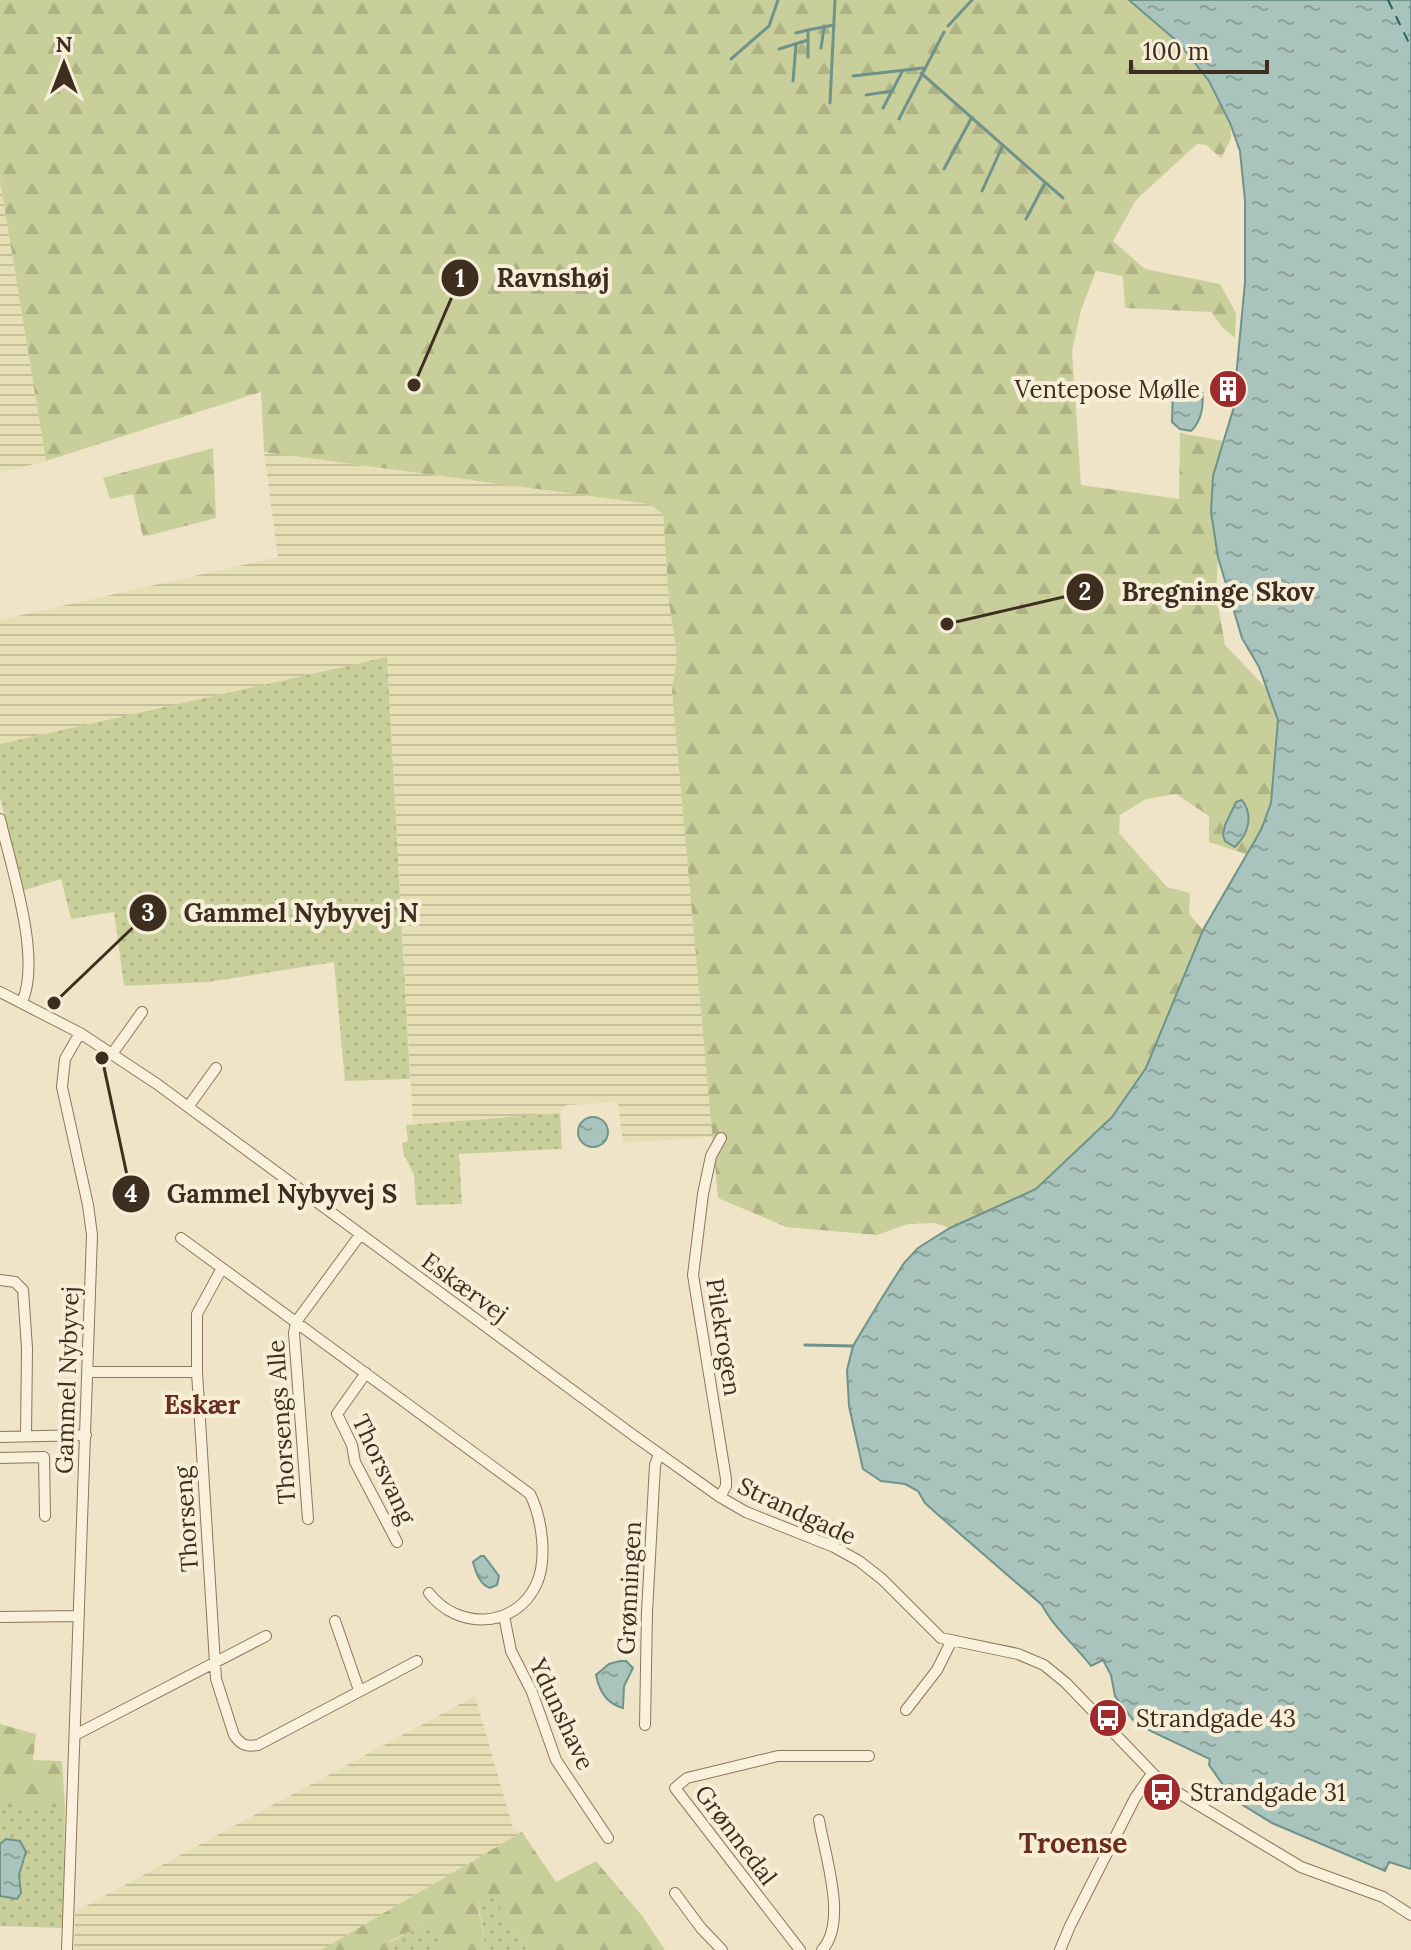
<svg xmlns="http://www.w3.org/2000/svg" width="1411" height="1950" font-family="Lora,serif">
	<defs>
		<pattern id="farmland-rules" width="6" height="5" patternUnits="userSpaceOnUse" patternTransform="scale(2)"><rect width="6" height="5" fill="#e6deb5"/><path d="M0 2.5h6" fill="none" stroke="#c6bf9b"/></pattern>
		<pattern id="grass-dots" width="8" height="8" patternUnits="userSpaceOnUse" patternTransform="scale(2)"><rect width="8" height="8" fill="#c9cf9b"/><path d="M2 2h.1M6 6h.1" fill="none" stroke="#aeb285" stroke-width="1.8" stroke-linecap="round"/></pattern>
		<pattern id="forest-firs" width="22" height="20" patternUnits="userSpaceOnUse" patternTransform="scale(2)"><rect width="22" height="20" fill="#c9cf9b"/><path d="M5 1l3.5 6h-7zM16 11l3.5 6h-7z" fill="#aeb285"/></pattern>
		<pattern id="water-ripples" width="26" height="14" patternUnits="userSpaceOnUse" patternTransform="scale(2)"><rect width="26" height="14" fill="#a9c4bc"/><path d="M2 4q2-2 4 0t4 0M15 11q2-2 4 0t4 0" fill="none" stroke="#8ba098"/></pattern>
	</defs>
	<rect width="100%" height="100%" fill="#f0e4c8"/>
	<path fill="url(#farmland-rules)" d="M0 180 46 461 0 473Z
		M264 452 649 504 663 514 669 602 677 656 672 692 713 1137 623 1143 618 1102 566 1105 560 1113 413 1124 387 657 0 744V620L278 557Z
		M475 1696 513 1828 522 1832 321 1950H74L75 1912Z"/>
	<path fill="url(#grass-dots)" d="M387 657 410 1079 345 1081 334 962 209 982 124 986 114 912 71 919 61 879 22 891 0 797V744Z
		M560 1113 562 1149 459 1154 462 1204 416 1205 414 1175 404 1155 402 1143 408 1141 406 1125Z
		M0 1807H65L63 1928 0 1926V1896L17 1899 20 1897 19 1875 26 1858 23 1844H0Z
		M479 1893H492L527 1950H481C490 1924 474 1917 479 1893Z
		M429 1922 444 1950H394L390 1942Z"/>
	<path fill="url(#forest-firs)" d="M0 0H1129L1179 43 1209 81 1230 123 1231 139 1221 158 1206 145 1197 144 1136 200 1113 241 1145 269 1220 284 1236 313 1235 338 1222 327 1211 312 1125 308 1123 276 1096 271 1081 310 1072 351 1081 485 1179 499 1180 433 1223 441 1213 476 1211 512 1218 557 1216 593 1225 645 1269 691 1278 720 1271 803 1261 830 1246 854 1209 842V816L1176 794 1146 799 1120 815 1119 833 1167 887 1190 893 1189 914 1203 930 1146 1068 1112 1117 1036 1189 950 1228 934 1223 908 1224 877 1235 786 1227 718 1198 672 692 677 656 669 602 663 514 649 504 264 452 261 392 46 461 0 180Z
		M213 448 216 518 143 537 133 494 110 499 103 478Z
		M0 1724 36 1734 33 1760 62 1761 65 1807H0Z
		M522 1832 556 1882 596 1861 643 1917 665 1950H527L492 1894 480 1893C472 1916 490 1924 481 1950H444L428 1923 390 1941 394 1950H321Z"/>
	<path fill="url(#water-ripples)" stroke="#6f938a" stroke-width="2" d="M1129 0H1411V1869L1389 1862 1385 1871 1272 1823 1233 1799 1209 1765 1210 1759 1136 1724 1115 1696 1111 1675 1103 1660 1091 1666C1075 1645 1054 1628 1042 1605L936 1513 925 1503 918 1491 905 1484 881 1481 863 1469 849 1406 847 1370 853 1346 880 1301 904 1263 918 1248 950 1228 1036 1189 1112 1117 1146 1068 1203 930 1261 830 1271 803 1278 720 1259 667 1242 638 1218 557 1211 512 1213 476 1233 410 1245 282V201L1240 151 1230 123 1209 81 1179 43Z
		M1178 381 1194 383 1202 391C1204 404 1202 421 1191 431L1180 429 1172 422 1173 388Z
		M1242 800C1254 816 1248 834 1235 847L1225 841 1223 835 1225 825 1236 802Z
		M578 1132a15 15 0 1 1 30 0a15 15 0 1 1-30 0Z
		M481 1556H484L499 1576 497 1585 490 1588C479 1584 476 1572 473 1562Z
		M620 1661H626L633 1668 624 1686 623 1708C607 1704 599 1690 596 1675L609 1664Z
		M6 1839 20 1841 26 1852 19 1875 21 1893 17 1899 0 1896V1844Z"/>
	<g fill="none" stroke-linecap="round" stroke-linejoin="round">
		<path stroke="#6f938a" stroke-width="3" d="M948 26 972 0
			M796 33 808 30
			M808 40V57
			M821 48 824 28
			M779 49 808 40V30L834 25
			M731 59 769 26 778 0
			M921 73 1063 198
			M853 76 923 68
			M793 81 796 45
			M866 95 892 91 902 72
			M830 103 835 0
			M883 108 892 91
			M899 119 944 32
			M944 169 972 117
			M982 191 1003 145
			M1026 219 1045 183
			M805 1345 853 1346"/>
		<path stroke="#2f5d5a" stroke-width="2" stroke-dasharray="10 8" stroke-linecap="butt" d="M1388 0 1411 47"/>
		<g stroke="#8d765c" stroke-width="12">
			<path id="minor" d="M0 819C11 867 42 958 22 1002
				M0 992 80 1033 157 1084 633 1435 720 1497 746 1512 834 1547 859 1561 882 1579 941 1638 1018 1654 1044 1665 1066 1683 1162 1783 1301 1867 1383 1897 1411 1915
				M112 1054 142 1012
				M188 1107 216 1068
				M181 1238 222 1268 197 1314V1372
				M222 1268 530 1494C542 1518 548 1560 536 1585 515 1629 457 1630 429 1593
				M0 1280 15 1282 23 1290 27 1348 26 1436
				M88 1372H197L216 1679 234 1735C241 1745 246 1747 258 1745L417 1661
				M366 1373 337 1414 352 1445 355 1462 397 1542
				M0 1437 86 1435
				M0 1458 44 1457 45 1516
				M720 1497 726 1486V1479L693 1275 703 1194 711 1156 721 1138
				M308 1519 294 1333 296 1322 360 1235
				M504 1616 511 1651 532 1692 556 1760 608 1838
				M0 1617 79 1616
				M335 1621 359 1690
				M906 1710 937 1670 951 1642
				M645 1725 647 1612 655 1465 659 1454
				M75 1735 266 1636
				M819 1820C825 1856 848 1922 822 1950
				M675 1893 701 1928 722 1950
				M67 1950 92 1235 88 1205 62 1087 65 1059 80 1033
				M800 1950 675 1788 687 1778 778 1756H869
				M1060 1950 1070 1926 1135 1798 1151 1775"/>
		</g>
		<use href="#minor" stroke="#faf1dc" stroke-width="10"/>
	</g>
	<defs>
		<g id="building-disc" transform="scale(2)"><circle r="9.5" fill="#9e2a2b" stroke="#f7eed8"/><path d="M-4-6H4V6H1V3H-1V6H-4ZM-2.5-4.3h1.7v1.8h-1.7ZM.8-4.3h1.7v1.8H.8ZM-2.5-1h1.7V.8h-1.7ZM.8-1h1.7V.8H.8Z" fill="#fff"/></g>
		<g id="bus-disc" transform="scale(2)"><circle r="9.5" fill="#9e2a2b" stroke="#f7eed8"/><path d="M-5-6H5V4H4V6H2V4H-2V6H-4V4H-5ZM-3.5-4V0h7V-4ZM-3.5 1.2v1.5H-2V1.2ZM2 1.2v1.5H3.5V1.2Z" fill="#fff"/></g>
	</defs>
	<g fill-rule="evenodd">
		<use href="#building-disc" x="1228" y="389"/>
		<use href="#bus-disc" x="1108" y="1718"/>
		<use href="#bus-disc" x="1162" y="1792"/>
	</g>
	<g text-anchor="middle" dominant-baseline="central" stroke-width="8" stroke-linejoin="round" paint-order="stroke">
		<g font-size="24" fill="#3d2e20" stroke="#f7eed8" text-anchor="start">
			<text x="1200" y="389" text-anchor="end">Ventepose Mølle</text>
			<text x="1136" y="1718">Strandgade 43</text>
			<text x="1190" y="1792">Strandgade 31</text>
		</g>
		<g font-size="24" fill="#3d2e20" stroke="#f7eed8">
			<text transform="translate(465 1287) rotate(36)">Eskærvej</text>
			<text transform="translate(724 1337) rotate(81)">Pilekrogen</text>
			<text transform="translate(67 1380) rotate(-88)">Gammel Nybyvej</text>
			<text transform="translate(281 1422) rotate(-94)">Thorsengs Alle</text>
			<text transform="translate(384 1469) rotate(65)">Thorsvang</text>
			<text transform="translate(797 1511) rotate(25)">Strandgade</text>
			<text transform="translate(186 1519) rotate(-94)">Thorseng</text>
			<text transform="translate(629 1588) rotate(-87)">Grønningen</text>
			<text transform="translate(562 1714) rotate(65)">Ydunshave</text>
			<text transform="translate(736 1835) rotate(53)">Grønnedal</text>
		</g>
		<g font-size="26" font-weight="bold" fill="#6b2e1e" stroke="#f7eed8">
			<text x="202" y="1404">Eskær</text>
		</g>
		<g font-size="28" font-weight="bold" fill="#6b2e1e" stroke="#f7eed8">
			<text x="1073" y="1843">Troense</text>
		</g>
	</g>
	<path fill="none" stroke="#3d2e20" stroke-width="3" d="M414 385L460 278M947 624L1085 592M54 1003L148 913M102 1058L131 1194"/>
	<g fill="#3d2e20" stroke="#f7eed8" stroke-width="3">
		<circle cx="414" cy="385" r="8"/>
		<circle cx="947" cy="624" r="8"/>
		<circle cx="54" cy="1003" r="8"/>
		<circle cx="102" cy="1058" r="8"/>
		<circle cx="460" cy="278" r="20"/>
		<circle cx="1085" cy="592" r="20"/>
		<circle cx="148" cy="913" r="20"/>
		<circle cx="131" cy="1194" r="20"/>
	</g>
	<g font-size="24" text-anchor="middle" font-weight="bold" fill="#fff">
		<text x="460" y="287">1</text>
		<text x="1085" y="600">2</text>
		<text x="148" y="921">3</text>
		<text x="131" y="1202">4</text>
	</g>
	<g font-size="26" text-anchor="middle" font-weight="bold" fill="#3d2e20" stroke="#f7eed8" stroke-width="8" stroke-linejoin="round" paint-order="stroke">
		<text x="553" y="287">Ravnshøj</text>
		<text x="1218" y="601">Bregninge Skov</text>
		<text x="301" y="922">Gammel Nybyvej N</text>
		<text x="282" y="1203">Gammel Nybyvej S</text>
	</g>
	<g transform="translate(64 64)" stroke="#f7eed8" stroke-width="6" paint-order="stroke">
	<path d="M0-6L14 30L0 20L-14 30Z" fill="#3d2e20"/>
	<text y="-12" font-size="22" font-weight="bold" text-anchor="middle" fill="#3d2e20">N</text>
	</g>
	<path d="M1131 60v12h136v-12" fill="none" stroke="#3d2e20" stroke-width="4"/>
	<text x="1143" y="60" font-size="24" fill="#3d2e20" stroke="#f7eed8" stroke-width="6" paint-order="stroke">100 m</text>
</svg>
